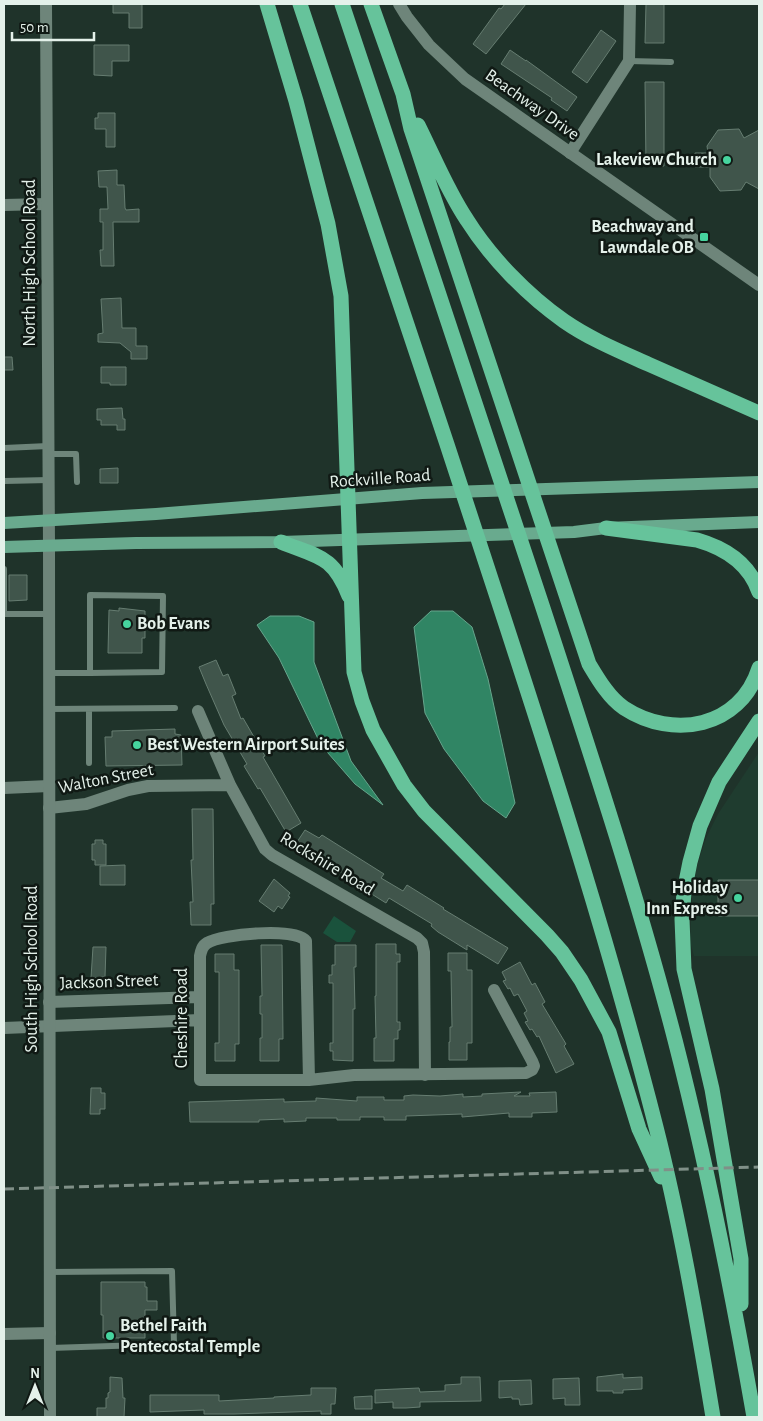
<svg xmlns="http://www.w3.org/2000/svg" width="763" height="1421" font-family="'Alegreya Sans',sans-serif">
	<rect width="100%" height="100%" fill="#1f332a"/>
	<path fill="#1f3c2f" d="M759 752V956H694L690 942 692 897 696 869 706 838 718 814Z"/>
	<path fill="#1a523c" d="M334 916 356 931 350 942H337L323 933Z"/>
	<path fill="#308564" stroke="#66a58c" d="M431 611H453L472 627 488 679 515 803 506 818 483 801 444 749 425 713 414 627Z
		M270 616H299L314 622V662L351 761 383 805 355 784 321 745 279 658 257 625Z"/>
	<path fill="#40554b" stroke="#667d71" d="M113 4H142V28H129V13H113Z
		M505 4H526L486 54 473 44 499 8 501 9Z
		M646 4H664V43H645Z
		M601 30 616 41 587 83 572 72Z
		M94 45H129V61H112V76L94 75Z
		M510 50 526 61V60L577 97 567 111 551 100 552 98 501 64Z
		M645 82H664V166H646Z
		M98 113H115V147H106V129H95V118H98Z
		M739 129 744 138 759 130V189L746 182 741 190 720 191 710 177V167H695V153H708L707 146 718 130Z
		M117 170V185H124L125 208 126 210 139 209V222H113L114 266H101L100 250H103V222H100V209H108L107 187H99L98 171Z
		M121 298 122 328H136V346H147V359H131V352L120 343 98 342V334L103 333 101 299Z
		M4 357H12L13 370H4Z
		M101 367H126V385H110V383H101Z
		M122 408 123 419H125V430H117V425H101V420H97V409Z
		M118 468V483H100V469Z
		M9 575H27V600L9 601Z
		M119 608 145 611V638H142V653H108L109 610 119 611Z
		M216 660 223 676 228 674 236 694 232 696 241 719 243 718 265 756 263 757 301 823 286 832 260 788 258 789 244 766 247 764 224 725 206 684 199 667Z
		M175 729V734L181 735 182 765 106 766 105 737H112V731Z
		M192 809H213L214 904H211V925H191L190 902H193L191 860H193Z
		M305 830 319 838 322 835 384 874 381 878 403 891 407 885 444 908 443 909 508 948 498 964 467 945V950L438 932 431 926 432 924 389 898 386 903 370 893 371 891 295 845Z
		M95 840H103V844H106V865H95V860H92V844H95Z
		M125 865V885H100V866Z
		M274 879 290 893 288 896 290 897 282 909 278 906 274 912 259 901Z
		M718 880H759V916H718Z
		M376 944H396V954H400V962H397V1022H400V1030H398V1039H394V1061H374V1038H376L375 996H376Z
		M261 945H282L283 1039H279V1061H260V1038H262V1014H260V996H262Z
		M335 945H356V967H354L355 1009H353V1061L333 1060V1051H330V1043H333V983H329V975H332V965H335Z
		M93 947H106L105 977 91 978Z
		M448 953H467V970H472V1043H467V1060H449V1042H450V1027H452L451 971H448Z
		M215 954H234V970H239V1044H235V1061H215V1043H219V972H215Z
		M520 962 532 985 535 983 545 1002 542 1004 566 1044 564 1046 574 1064 556 1073 539 1036 537 1037 532 1029 530 1030 525 1022 528 1021 524 1013 527 1011 518 994 514 996 510 988 508 989 503 981 506 980 502 972Z
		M91 1088H101V1093H105V1109H100V1114H90Z
		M521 1092 514 1096H530L529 1093 556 1092 557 1112 532 1113V1117H509V1113L462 1117V1114L406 1116V1120H384V1117H360V1120H337V1118H306V1121L284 1122V1119L259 1120V1122H190L189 1102 284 1099V1102L316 1101V1098L357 1101V1097H384V1100H404V1096L413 1095 440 1096 463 1094V1097L482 1096V1094Z
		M101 1282H145V1287H147V1301H157V1310H145V1338H103V1315H101Z
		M623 1374V1378L642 1377V1389L623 1390V1393H613V1391H597V1377Z
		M110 1377 122 1378 123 1398H125L124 1417H97V1408H106V1398H108V1393L110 1392Z
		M461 1377H480L481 1401 420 1402V1407L406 1408H393V1402L375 1403V1390L419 1388 420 1392 445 1391V1385L461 1384Z
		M579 1378 580 1405H565V1398L553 1399V1379Z
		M531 1380 532 1404 520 1405 519 1399H512V1397L499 1398V1381Z
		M311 1388H336L335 1404H331V1414H321V1411L234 1414H204V1410L150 1412V1395H219V1401L274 1398V1397L311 1395Z
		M372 1396V1409H355L354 1397Z"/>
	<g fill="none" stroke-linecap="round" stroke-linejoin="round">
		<path stroke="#6e857a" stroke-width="6" d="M629 61 671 62
			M4 448 48 446
			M48 454H76L77 482
			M4 481 49 480
			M4 569V614H49
			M49 673H90V595L163 596 162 672 90 673
			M49 709 175 708
			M89 709V763
			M49 1272 172 1271 174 1344 50 1348"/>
		<path stroke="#6e857a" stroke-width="12" d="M570 153 629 61 630 4
			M4 205 47 204
			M198 711 230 785 265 849 272 855 417 938 422 943 424 952 425 1075
			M4 788 49 786
			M49 808 86 804 128 790 148 786 230 785
			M49 1002 199 997
			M4 1028 200 1020
			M309 1080 306 941C295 927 222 934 207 943 202 946 201 951 200 956V1080H309L354 1075 526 1073 532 1070 534 1066 532 1061 494 990
			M4 1334 50 1333"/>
		<path stroke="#6e857a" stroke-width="12" d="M46 4 49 546 50 1417
			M399 4 407 17 429 45 465 79 759 285"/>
		<path stroke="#69aa8e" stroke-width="12" d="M4 523 156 514 422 493 759 482
			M4 547 136 543 281 542 574 532 606 528 759 522"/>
		<path stroke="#66c39b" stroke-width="15" d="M267 4 296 101 328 224 341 296 354 672 362 701 373 730 404 785 424 811 547 935 562 952 581 980 609 1032 639 1129 661 1177
			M300 4C366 201 432 397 496 594 554 771 610 947 656 1127 680 1222 697 1320 713 1417
			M342 4C409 205 477 407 543 608 590 752 637 894 675 1040 707 1165 732 1291 754 1417
			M371 4 403 94 411 129 589 664C598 679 609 698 624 708 673 740 740 728 759 668
			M418 125C434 157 447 190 467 220 491 258 527 295 564 321 590 339 619 351 648 364 685 380 722 397 759 413
			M606 528 697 540C725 548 749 563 759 592
			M281 542C318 557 333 555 349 596
			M741 1304V1259L712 1089 684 969 682 919 684 892 690 862 700 826 719 782 759 721"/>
		<path stroke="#809088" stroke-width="3" stroke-dasharray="10 5" stroke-linecap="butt" d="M4 1189 759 1167"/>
	</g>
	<g fill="#46d49e" stroke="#101914" stroke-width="2">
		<circle cx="727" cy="160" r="5"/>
		<rect x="699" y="232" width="10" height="10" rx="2.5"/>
		<circle cx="127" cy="624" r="5"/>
		<circle cx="137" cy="745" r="5"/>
		<circle cx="738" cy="898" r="5"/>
		<circle cx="110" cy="1336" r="5"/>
	</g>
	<g text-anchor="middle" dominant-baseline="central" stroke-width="5" stroke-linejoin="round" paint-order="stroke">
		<g font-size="18" fill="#e4f1ea" stroke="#101914">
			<text transform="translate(532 105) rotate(35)">Beachway Drive</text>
			<text transform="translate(30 263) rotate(-90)">North High School Road</text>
			<text transform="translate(380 479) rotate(-4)">Rockville Road</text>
			<text transform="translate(106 779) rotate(-11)">Walton Street</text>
			<text transform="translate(327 864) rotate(31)">Rockshire Road</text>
			<text transform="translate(32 969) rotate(-90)">South High School Road</text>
			<text transform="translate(109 982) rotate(-2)">Jackson Street</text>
			<text transform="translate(182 1018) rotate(-90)">Cheshire Road</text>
		</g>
		<g font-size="18" font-weight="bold" fill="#e4f1ea" stroke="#101914" text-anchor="end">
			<text x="717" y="160">Lakeview Church</text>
			<text x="694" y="227">Beachway and<tspan x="694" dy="21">Lawndale OB</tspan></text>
			<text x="137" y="624" text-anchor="start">Bob Evans</text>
			<text x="147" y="745" text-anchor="start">Best Western Airport Suites</text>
			<text x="728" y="888">Holiday<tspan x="728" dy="21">Inn Express</tspan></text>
			<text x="120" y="1326" text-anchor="start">Bethel Faith<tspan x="120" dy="21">Pentecostal Temple</tspan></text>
		</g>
	</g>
	<rect width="763" height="1421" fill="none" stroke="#e4f1ea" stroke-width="10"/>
	<g transform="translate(35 1386)" stroke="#101914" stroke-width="4" paint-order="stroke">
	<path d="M0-4L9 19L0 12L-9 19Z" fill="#e4f1ea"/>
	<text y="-8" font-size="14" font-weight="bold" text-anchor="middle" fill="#e4f1ea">N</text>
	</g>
	<path d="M12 32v8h82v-8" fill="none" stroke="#e4f1ea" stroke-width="2.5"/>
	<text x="20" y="32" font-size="15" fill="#e4f1ea" stroke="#101914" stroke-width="4" paint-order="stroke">50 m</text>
</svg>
